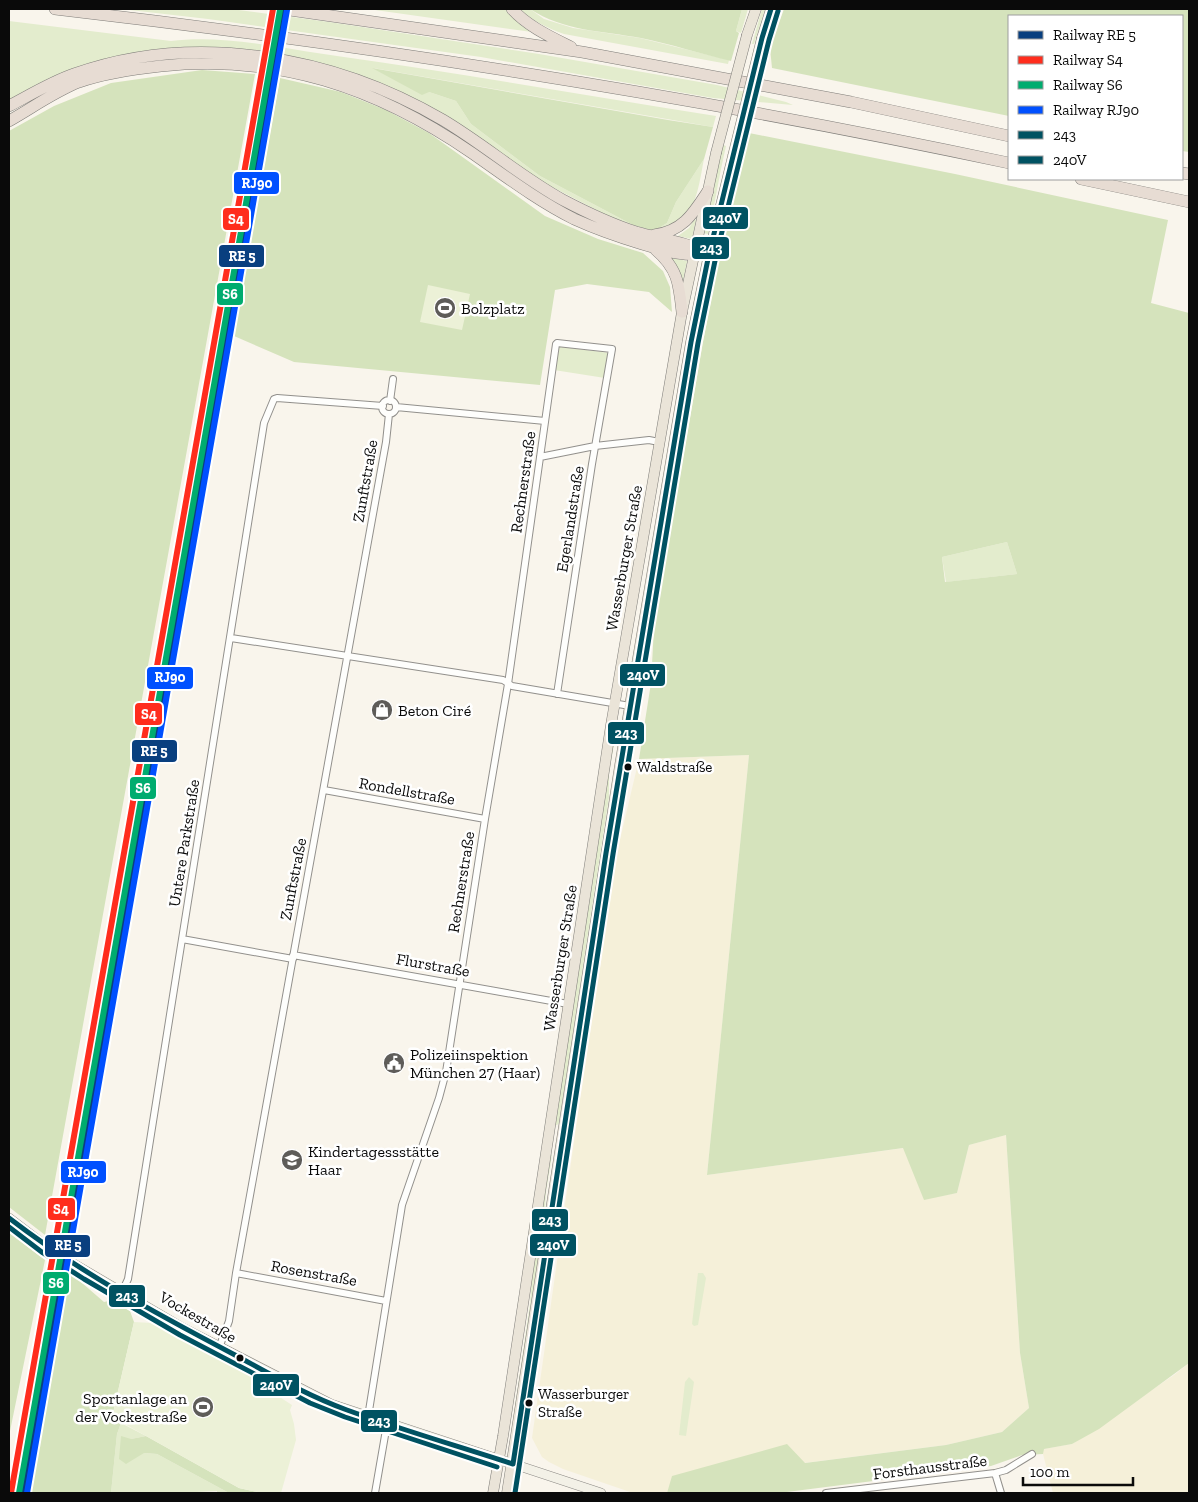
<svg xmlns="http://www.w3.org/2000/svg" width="1198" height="1502" font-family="'Zilla Slab',serif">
	<rect width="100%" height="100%" fill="#f9f5ec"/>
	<path fill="#f5f0d9" d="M749 755 707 1175 904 1148 924 1199 957 1193 969 1145 1006 1135 1020 1353 1029 1408 1002 1432 946 1445 804 1463 673 1476 667 1493H633L563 1469 549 1462 542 1457 532 1438 577 1120 618 848 639 759Z
		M1189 1363V1493H1053L1043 1454V1449L1072 1444 1174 1375Z"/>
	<path fill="#e3eccd" d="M121 9H231L329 22 539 54 717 85 786 102 793 105 713 98 481 57 208 19Z
		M379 9H506L513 18 532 32 375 10Z
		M519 9H530L544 19 573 28 640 38 729 60 728 64 564 34C547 28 533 21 519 9Z
		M742 9H748L741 33 736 31Z
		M762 9H765L754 44H752Z
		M9 21 171 41C223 34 285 49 337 56 464 74 590 96 716 116L713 127 373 68 429 92 456 101 471 124 540 176 633 225 610 217 531 176 383 85 351 72 288 55 254 51 168 50 9 102Z
		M723 145 726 146C719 175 715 205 708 234L703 233Z
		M704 159C700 179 697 208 681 221 674 226 662 228 654 231L667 223 676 202Z
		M694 220H696L692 239 678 236 689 228Z
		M668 257 687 261 682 285 679 269Z
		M557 346 609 353 605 378 554 370Z
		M1007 542 1017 574 946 582 942 557Z
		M615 727 617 728 609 773V797L559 1123 557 1125H555Z
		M550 1154 552 1155 546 1192 544 1221 513 1434H511L530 1304 532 1276Z
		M698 1273H703L706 1278 698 1325 694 1326 692 1324Z
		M689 1377 694 1382 686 1436 679 1435 685 1382Z
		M121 1423 146 1436 131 1439 144 1453 157 1454 229 1493H217V1491L177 1493H111L117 1434Z"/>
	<path fill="#d5e3bc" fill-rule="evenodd" d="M530 9H742L736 31 739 33 731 61C701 54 671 44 641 38 603 31 563 31 530 9Z
		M784 9H1189V152L1182 151V16H1009V116L772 68 770 48Z
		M372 68 668 120 713 127 704 159 676 202 667 223 654 231 633 225 540 176 471 124 456 101 429 92 422 95Z
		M202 70 255 74 45 1235 9 1207V131L54 106 111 83Z
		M280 78 341 92 386 110 429 133 545 216 598 239 643 253 663 271 670 287 672 312 649 292 587 284 555 290 540 385 294 362 234 336Z
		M749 133 955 174 1168 220 1151 303 1189 313V1363L1099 1429 1072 1444 1044 1449 1043 1454 1022 1455 991 1466 779 1493H667L672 1476 787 1444 805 1463 946 1445 1002 1432 1029 1408 1020 1353 1006 1135 969 1145 957 1193 924 1200 903 1148 707 1175 749 755 639 759 651 683 654 627 703 342 722 244ZM1007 542 1017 574 945 582 942 557Z
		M9 1233 45 1260 9 1436Z
		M67 1270 104 1302 113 1300 130 1311 134 1322 112 1417 121 1423 117 1434 111 1493H29Z
		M121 1436 131 1439 146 1436 239 1488 262 1493H229L157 1454 144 1453 126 1464 119 1459Z"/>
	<path fill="#ecf1d7" d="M428 285 470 294 462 330 420 322Z
		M134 1322 152 1323 280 1391 278 1396 292 1405 290 1410 294 1424 296 1440 281 1493H262L239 1488 112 1417Z"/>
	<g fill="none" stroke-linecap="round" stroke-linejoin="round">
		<path stroke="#d5d2ca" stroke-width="9" stroke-dasharray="9 4.5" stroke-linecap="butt" d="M47 1247 69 1261"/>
		<g stroke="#92908c" stroke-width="8">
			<path id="street" d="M382 407a7 7 0 1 1 14 0a7 7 0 1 1-14 0Z
				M390 401 393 379
				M396 407 545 421
				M540 457 595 446 649 440 659 442
				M231 638 503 680 512 686 630 706
				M324 790 485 819
				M182 939 293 959
				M293 955 568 1004
				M236 1273 386 1301
				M122 1292 128 1279 264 423 274 399 277 398 383 406
				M219 1348 229 1321 236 1273 386 442 389 414
				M368 1417 402 1205 439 1098 446 1072 485 819 508 684 556 344 557 343 612 349 592 464 557 694
				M995 1473 1001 1493
				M375 1493 387 1424
				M826 1493 995 1473 1006 1470 1032 1454"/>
		</g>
		<g stroke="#888682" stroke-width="10">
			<path id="secondary" d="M9 1218 47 1247
				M69 1261 183 1328 331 1404 601 1493"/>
		</g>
		<g stroke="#7f7d79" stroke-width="11">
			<path id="primary" d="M747 35 756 9
				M762 38 771 9
				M493 1493 503 1436 611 725 682 312 716 153
				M507 1493 620 765 691 342 709 254 733 156"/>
		</g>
		<g stroke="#7f7d79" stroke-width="12">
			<path id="highway" d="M55 9C375 46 694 96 1009 163
				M283 9 582 52 851 102 1009 136
				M512 9C527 26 551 37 571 47
				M9 106C30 95 51 82 74 74 195 31 334 56 443 120 485 145 521 177 563 200 586 212 611 224 636 232 661 239 687 242 709 254
				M9 121C32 108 54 92 79 82 105 73 133 69 161 66 278 54 376 87 472 153 505 176 538 201 574 219 596 229 619 237 642 244 665 251 685 257 709 254
				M1182 173 1189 174
				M1081 179 1189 202
				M654 235C683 231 693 214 708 191
				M656 250C678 269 679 284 682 312"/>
		</g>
		<use href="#street" stroke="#fefefc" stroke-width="6"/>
		<use href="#secondary" stroke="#f3f1e7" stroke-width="9"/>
		<use href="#primary" stroke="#eae4d8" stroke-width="10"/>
		<use href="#highway" stroke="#e7dcd3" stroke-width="11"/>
		<g stroke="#7f7d79" stroke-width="11" stroke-linecap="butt">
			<path id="primary-bridge" d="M716 153 747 35
				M733 156 762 38"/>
		</g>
		<use href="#primary-bridge" stroke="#eae4d8" stroke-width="10"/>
		<g stroke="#fff" stroke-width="9">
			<path id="bus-1" d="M9 1218C79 1272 157 1314 235 1355 272 1375 308 1396 347 1410 402 1430 458 1446 513 1464
				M513 1464 606 853 691 342 709 254 762 38 771 9"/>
		</g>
		<g stroke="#fff" stroke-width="9">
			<path id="bus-2" d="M9 1227 43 1253 84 1279 180 1335 310 1403 345 1417 497 1467
				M515 1493 613 854 698 343 716 256 769 40 778 11"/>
		</g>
		<use href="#bus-1" stroke="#005262" stroke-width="5"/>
		<use href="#bus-2" stroke="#005262" stroke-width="5"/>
		<g stroke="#fff" stroke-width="10">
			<path id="rail-1" d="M24 1493 285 9"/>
		</g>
		<g stroke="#fff" stroke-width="10">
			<path id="rail-2" d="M11 1493 273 9"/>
		</g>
		<g stroke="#fff" stroke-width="10">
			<path id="rail-3" d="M19 1493 280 10"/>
		</g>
		<g stroke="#fff" stroke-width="10">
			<path id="rail-4" d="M27 1493 287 10"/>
		</g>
		<use href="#rail-1" stroke="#093f7f" stroke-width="6"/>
		<use href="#rail-2" stroke="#ff2d1d" stroke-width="6"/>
		<use href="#rail-3" stroke="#00ac6f" stroke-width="6"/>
		<use href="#rail-4" stroke="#0050ff" stroke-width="6"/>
	</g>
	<defs>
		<g id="stadium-disc" transform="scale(1.125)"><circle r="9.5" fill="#5e5c59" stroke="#fff"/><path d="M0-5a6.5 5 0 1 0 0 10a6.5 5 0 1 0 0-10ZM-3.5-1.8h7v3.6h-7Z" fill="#fff"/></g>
		<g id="shop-disc" transform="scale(1.125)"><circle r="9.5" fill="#5e5c59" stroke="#fff"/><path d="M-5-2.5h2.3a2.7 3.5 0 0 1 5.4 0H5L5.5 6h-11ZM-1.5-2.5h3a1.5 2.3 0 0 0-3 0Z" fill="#fff"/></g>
		<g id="civic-disc" transform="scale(1.125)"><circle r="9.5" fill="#5e5c59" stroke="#fff"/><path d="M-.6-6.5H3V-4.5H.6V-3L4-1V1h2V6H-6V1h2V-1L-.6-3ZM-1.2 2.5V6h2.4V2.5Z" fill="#fff"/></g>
		<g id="school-disc" transform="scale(1.125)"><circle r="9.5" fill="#5e5c59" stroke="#fff"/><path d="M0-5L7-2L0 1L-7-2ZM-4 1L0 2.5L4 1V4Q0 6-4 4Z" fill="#fff"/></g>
	</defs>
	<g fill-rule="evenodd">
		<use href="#stadium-disc" x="445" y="308"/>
		<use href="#shop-disc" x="382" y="710"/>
		<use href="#civic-disc" x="394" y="1063"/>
		<use href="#school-disc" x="292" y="1160"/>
		<use href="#stadium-disc" x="203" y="1407"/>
	</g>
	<g fill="#0a0a0a" stroke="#fff" stroke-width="2">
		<circle cx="628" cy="767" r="4.5"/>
		<circle cx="240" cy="1358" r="4.5"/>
		<circle cx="529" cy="1403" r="4.5"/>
	</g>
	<g text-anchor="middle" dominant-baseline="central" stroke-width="5" stroke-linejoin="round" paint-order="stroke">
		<g font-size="15" fill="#0a0a0a" stroke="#fff" text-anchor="start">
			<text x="637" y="767">Waldstraße</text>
			<text x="538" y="1394">Wasserburger<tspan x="538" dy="18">Straße</tspan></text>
		</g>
		<g font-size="16" fill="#0a0a0a" stroke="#fff" text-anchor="start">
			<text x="461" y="308">Bolzplatz</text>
			<text x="398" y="710">Beton Ciré</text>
			<text x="410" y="1054">Polizeiinspektion<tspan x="410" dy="18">München 27 (Haar)</tspan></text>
			<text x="308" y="1151">Kindertagessstätte<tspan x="308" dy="18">Haar</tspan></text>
			<text x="187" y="1398" text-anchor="end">Sportanlage an<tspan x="187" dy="18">der Vockestraße</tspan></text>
		</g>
		<g font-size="16" fill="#0a0a0a" stroke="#fff">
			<text transform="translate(365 481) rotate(-80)">Zunftstraße</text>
			<text transform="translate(523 482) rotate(-82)">Rechnerstraße</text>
			<text transform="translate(570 519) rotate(-81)">Egerlandstraße</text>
			<text transform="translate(624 558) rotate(-80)">Wasserburger Straße</text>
			<text transform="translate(407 791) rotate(10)">Rondellstraße</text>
			<text transform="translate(184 843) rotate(-81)">Untere Parkstraße</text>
			<text transform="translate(293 879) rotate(-79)">Zunftstraße</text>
			<text transform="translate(461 882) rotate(-81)">Rechnerstraße</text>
			<text transform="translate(560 958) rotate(-81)">Wasserburger Straße</text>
			<text transform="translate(433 965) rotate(10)">Flurstraße</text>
			<text transform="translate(314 1273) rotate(10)">Rosenstraße</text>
			<text transform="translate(198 1317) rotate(30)">Vockestraße</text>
			<text transform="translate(930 1467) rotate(-7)">Forsthausstraße</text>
		</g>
	</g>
	<g stroke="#fff" stroke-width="2">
		<rect x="233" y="171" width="47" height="24" rx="5" fill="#0050ff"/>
		<rect x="702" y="206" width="47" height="24" rx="5" fill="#005262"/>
		<rect x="222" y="207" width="28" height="24" rx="5" fill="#ff2d1d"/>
		<rect x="691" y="236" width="39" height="24" rx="5" fill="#005262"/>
		<rect x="218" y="244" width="47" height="24" rx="5" fill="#093f7f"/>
		<rect x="216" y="282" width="28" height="24" rx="5" fill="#00ac6f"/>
		<rect x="619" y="663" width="47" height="24" rx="5" fill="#005262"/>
		<rect x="146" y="666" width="48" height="24" rx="5" fill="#0050ff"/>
		<rect x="134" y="702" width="29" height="24" rx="5" fill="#ff2d1d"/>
		<rect x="607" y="721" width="38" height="24" rx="5" fill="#005262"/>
		<rect x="131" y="739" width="47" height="24" rx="5" fill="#093f7f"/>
		<rect x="129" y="776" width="28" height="24" rx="5" fill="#00ac6f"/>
		<rect x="60" y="1160" width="47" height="24" rx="5" fill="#0050ff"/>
		<rect x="47" y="1197" width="29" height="24" rx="5" fill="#ff2d1d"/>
		<rect x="531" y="1208" width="38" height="24" rx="5" fill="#005262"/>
		<rect x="529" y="1233" width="48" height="24" rx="5" fill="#005262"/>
		<rect x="44" y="1234" width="47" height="24" rx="5" fill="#093f7f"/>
		<rect x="42" y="1271" width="28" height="24" rx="5" fill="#00ac6f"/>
		<rect x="108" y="1284" width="38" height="24" rx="5" fill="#005262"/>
		<rect x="252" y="1373" width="48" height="24" rx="5" fill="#005262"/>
		<rect x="360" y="1409" width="38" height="24" rx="5" fill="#005262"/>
	</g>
	<g font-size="14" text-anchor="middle" font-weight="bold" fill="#fff">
		<text x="257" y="188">RJ90</text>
		<text x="725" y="223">240V</text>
		<text x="236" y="224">S4</text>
		<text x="711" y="253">243</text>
		<text x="242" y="261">RE 5</text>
		<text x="230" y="299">S6</text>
		<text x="643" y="680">240V</text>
		<text x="170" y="682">RJ90</text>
		<text x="149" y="719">S4</text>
		<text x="626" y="738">243</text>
		<text x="154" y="756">RE 5</text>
		<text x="143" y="793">S6</text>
		<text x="83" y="1177">RJ90</text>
		<text x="61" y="1214">S4</text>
		<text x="550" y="1225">243</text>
		<text x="553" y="1250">240V</text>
		<text x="68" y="1250">RE 5</text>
		<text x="56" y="1288">S6</text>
		<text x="127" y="1301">243</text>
		<text x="276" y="1390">240V</text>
		<text x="379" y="1426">243</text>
	</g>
	<rect width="1198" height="1502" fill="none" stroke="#0a0a0a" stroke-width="20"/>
	<rect x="1008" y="15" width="175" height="165" fill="#ffffff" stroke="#9d9d9d"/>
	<rect x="1018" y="31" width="25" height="8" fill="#093f7f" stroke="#9d9d9d"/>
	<text x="1053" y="40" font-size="15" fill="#0a0a0a">Railway RE 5</text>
	<rect x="1018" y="56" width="25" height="8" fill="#ff2d1d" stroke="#9d9d9d"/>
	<text x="1053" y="65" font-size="15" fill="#0a0a0a">Railway S4</text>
	<rect x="1018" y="81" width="25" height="8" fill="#00ac6f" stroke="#9d9d9d"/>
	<text x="1053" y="90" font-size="15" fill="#0a0a0a">Railway S6</text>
	<rect x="1018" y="106" width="25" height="8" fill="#0050ff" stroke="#9d9d9d"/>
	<text x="1053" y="115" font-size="15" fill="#0a0a0a">Railway RJ90</text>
	<rect x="1018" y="131" width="25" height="8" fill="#005262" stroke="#9d9d9d"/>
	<text x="1053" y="140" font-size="15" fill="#0a0a0a">243</text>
	<rect x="1018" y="156" width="25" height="8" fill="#005262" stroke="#9d9d9d"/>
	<text x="1053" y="165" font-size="15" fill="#0a0a0a">240V</text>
	<path d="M1023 1477v8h110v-8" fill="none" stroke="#0a0a0a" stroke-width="2.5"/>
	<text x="1030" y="1477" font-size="15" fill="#0a0a0a" stroke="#ffffff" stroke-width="4" paint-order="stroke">100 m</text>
</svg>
